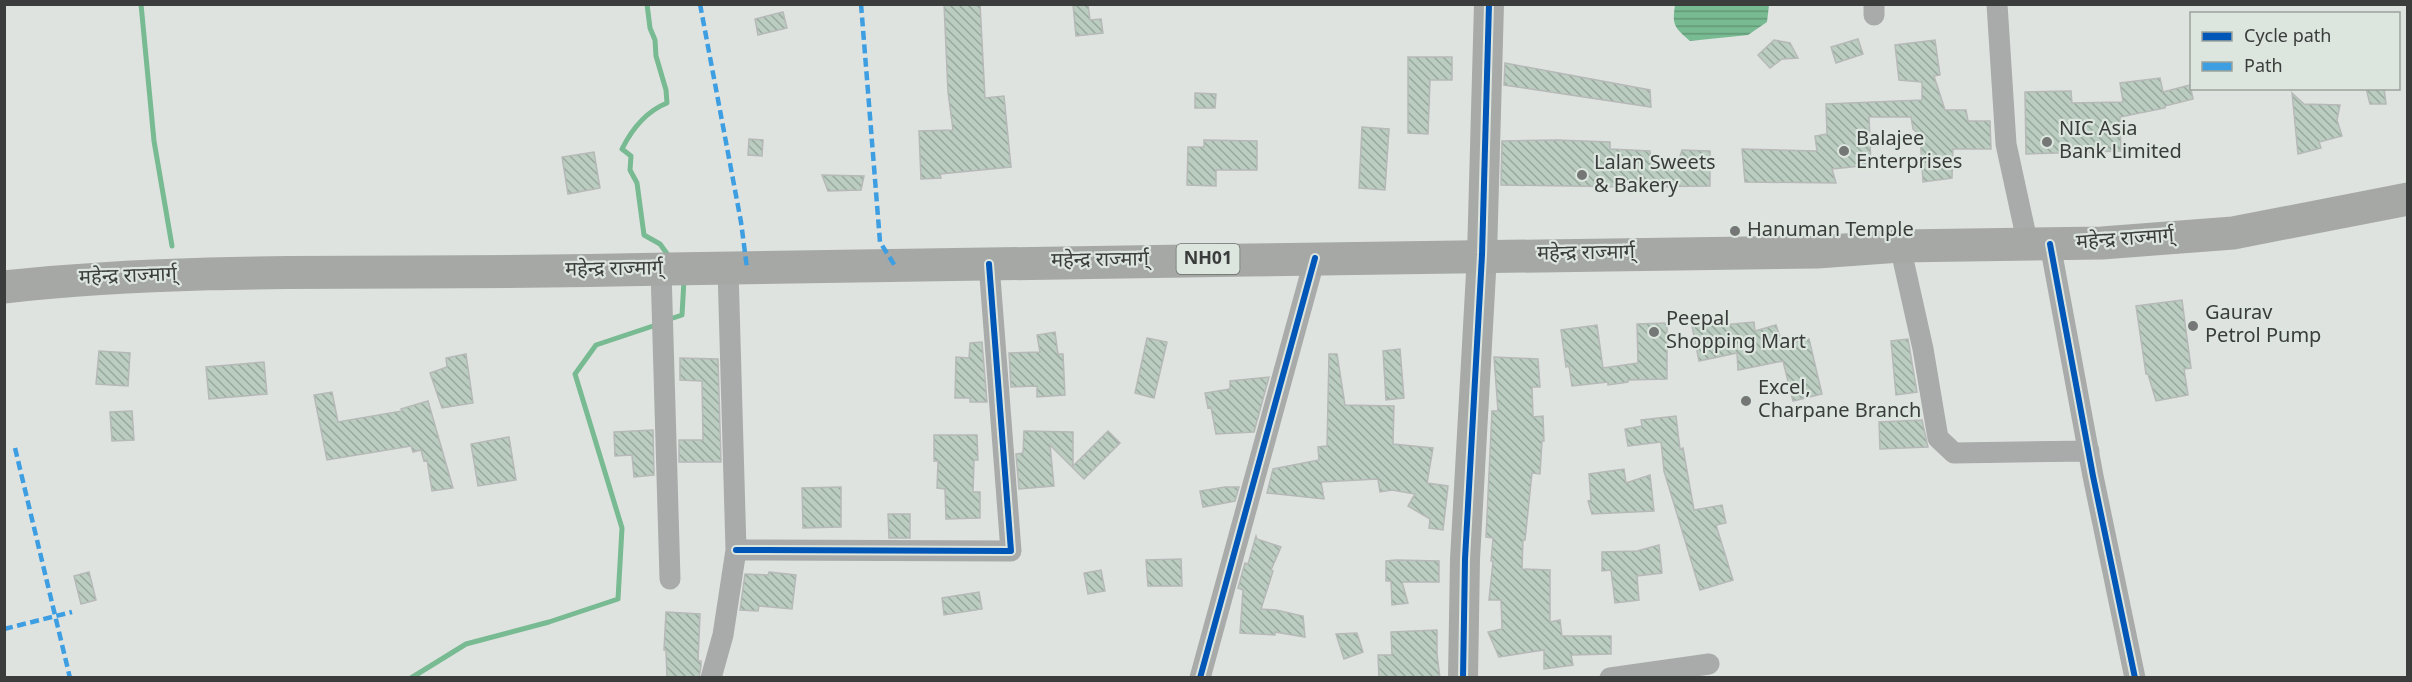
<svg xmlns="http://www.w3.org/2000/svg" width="2412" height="682" font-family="Georgia,'Noto Sans Devanagari',serif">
	<defs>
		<pattern id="water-rules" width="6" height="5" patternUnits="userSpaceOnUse" patternTransform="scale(1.5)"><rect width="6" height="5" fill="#78ba92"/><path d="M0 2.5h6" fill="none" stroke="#639878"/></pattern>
		<pattern id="building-back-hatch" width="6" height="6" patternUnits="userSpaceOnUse" patternTransform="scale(1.5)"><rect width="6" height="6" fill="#bacdc0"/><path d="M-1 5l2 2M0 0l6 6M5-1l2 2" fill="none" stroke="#98a89d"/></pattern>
	</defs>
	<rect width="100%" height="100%" fill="#dfe3e0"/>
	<path fill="url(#water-rules)" d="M1675 5V4L1769 5 1767 22 1748 35 1690 41C1674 27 1672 25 1675 5Z"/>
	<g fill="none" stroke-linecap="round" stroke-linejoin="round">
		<path stroke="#78ba92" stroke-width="5" d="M141 4 154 141 172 246
			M647 4 650 28 655 40 656 56 666 90 667 103C647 111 632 129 622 149L631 156 630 170 637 183 644 235 660 244 668 255
			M667 320 682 315 684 280
			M411 678 466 644 549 622 618 599 622 528 575 374 596 345 659 324"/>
	</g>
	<path fill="url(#building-back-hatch)" stroke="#b6b9b7" stroke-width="1.5" d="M944 4H980L985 98 1004 96 1011 167 940 174 941 178 921 179 919 131 953 130 948 92Z
		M1073 4H1088L1090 20 1101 19 1103 33 1076 36Z
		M783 12 787 28 758 35 755 19Z
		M1858 39 1863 54 1836 63 1831 47Z
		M1774 40 1790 43 1798 58 1782 59 1770 68 1758 55Z
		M1935 40 1940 75 1934 76 1945 110H1966L1968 121H1990L1991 149H1953L1952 178 1923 182 1920 135 1913 129 1911 117H1869L1871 165 1832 169 1836 183 1745 182 1742 149 1817 151 1815 136 1827 134 1826 104 1922 100V82L1899 80 1895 45Z
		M1408 57H1452V80H1430L1428 134 1408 133Z
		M1505 63 1650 90 1651 107 1504 85Z
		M2160 78 2163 92 2190 85 2193 99 2165 106V108L2120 117 2121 151 2026 154 2025 92 2071 91 2072 103 2123 102 2120 83Z
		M2366 88H2384L2386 104H2370Z
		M1195 93 1216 94 1215 108H1195Z
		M2292 93 2304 104 2340 105 2337 120 2342 136 2319 142 2321 148 2298 154Z
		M1362 127 1389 129 1385 190 1359 188Z
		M749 139 763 140 762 156 748 155Z
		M1204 140 1257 141V170H1216V186L1187 185 1188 147H1204Z
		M1557 140 1610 142V149L1650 151 1651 164 1677 166 1682 150 1710 151V186L1631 187 1501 185 1502 141Z
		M594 152 600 188 568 194 562 157Z
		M822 175 864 176 861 190 828 191Z
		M2182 300 2191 368 2184 369 2188 395 2156 401 2148 374H2146L2136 306Z
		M1721 321 1722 325 1754 322 1755 331 1776 325 1783 345 1809 339 1822 394 1793 401 1783 361 1738 370 1737 353 1699 361 1692 326Z
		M1667 323V379L1628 380V382L1608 385V382L1572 386 1569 366 1566 367 1561 330 1597 325 1603 368 1638 363 1637 324Z
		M1055 332 1058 354H1063L1065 395 1037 397V386L1011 387 1009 353 1040 352 1037 335Z
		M1147 338 1167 342 1154 398 1135 393Z
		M1908 339 1917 392 1896 395 1891 341Z
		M982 342 987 402H970V398H955L956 357 969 358 970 343Z
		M1400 349 1404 398 1386 400 1383 351Z
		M99 351 130 353 128 386 96 384Z
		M466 354 473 403 442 408 430 373 447 367 446 358Z
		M1329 354H1337L1345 405 1394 406 1393 444 1433 448 1427 483 1448 486 1443 530 1429 528 1430 519 1408 506 1415 494 1392 490 1380 492 1378 479 1321 482 1324 499 1267 493 1273 469 1319 460 1318 447 1327 446Z
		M1494 357 1538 359 1540 387H1532L1533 417 1543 416 1544 441H1542L1540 474 1532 473 1525 540H1523L1522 569 1550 570V622L1560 620 1562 636H1611V654L1571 655 1573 665 1544 669V650L1499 657 1488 632 1502 629 1501 600H1489L1493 561H1491L1493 538 1486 537 1492 411H1498Z
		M680 358 718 359 721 462H679V440H703L702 381 680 380Z
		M264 362 267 394 209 399 206 367Z
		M1269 377 1254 432 1216 434 1211 407 1208 408 1205 393 1230 389V381Z
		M332 392 338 422 402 411 401 409 428 401 453 488 432 491 427 460 424 461 421 450 413 452 411 446 327 460 314 395Z
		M132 411 134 440 112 441 110 412Z
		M1676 416 1680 449 1683 448 1694 510 1722 505 1726 523 1716 525 1733 580 1700 590 1664 471 1661 442 1628 446 1625 429 1642 426 1641 420Z
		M1922 420 1928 447 1880 449 1879 422Z
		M653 430 654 475 634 477 632 455 615 456 614 432Z
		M1024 431 1073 432V466L1108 431 1120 443 1084 479 1050 445 1054 486 1019 489 1016 454 1023 453Z
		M934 435H977L978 460H974L973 492H980V518L946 519 945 489 937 488 938 461H934Z
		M509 437 516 480 478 486 471 444Z
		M1624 469 1626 483 1650 475 1654 511 1592 514 1588 501 1591 500 1589 474Z
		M841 487V527L803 528 802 488Z
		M1225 487H1239L1235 501 1203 507 1200 491Z
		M888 514H910V538H889Z
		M1256 536 1257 539 1281 547 1271 570 1273 571 1261 609 1276 610 1303 616 1305 637 1275 632V635L1240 633 1243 590 1238 588 1245 563 1248 564Z
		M1659 545 1662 573 1637 576 1639 600 1615 603 1611 570 1602 571V552L1637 551Z
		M1181 559 1182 586H1148L1146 560Z
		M1396 560 1439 561V582H1402L1408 603 1392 605 1391 581H1386V561Z
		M1101 570 1105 591 1088 594 1084 573Z
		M89 572 96 600 81 604 74 576Z
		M769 572 796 575 792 609 759 606 758 611 740 610 745 574 768 575Z
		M979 592 982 609 944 615 942 598Z
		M666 612 700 614 698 661H701V666L699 678H667L666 650H664Z
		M1437 630V654L1440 678H1379L1378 655H1392L1391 632Z
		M1357 633 1363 652 1344 659 1336 634Z"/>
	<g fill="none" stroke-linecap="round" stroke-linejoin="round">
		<path stroke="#a8aba9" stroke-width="21" d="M1997 4 2006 144 2028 245
			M1874 15V4
			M2050 244 2093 476 2135 678
			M1900 246 1923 349 1938 438 1954 453 2089 451
			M661 270 670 579
			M736 550 1011 551 989 264
			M711 678 723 635 736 550 728 269
			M1200 678 1315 258
			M1610 678 1709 664"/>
		<path stroke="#a8aaa8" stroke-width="30" d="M1463 678 1465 559 1482 255 1489 4"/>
		<path stroke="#a6a8a6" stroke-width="33" d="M4 287C140 272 277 272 414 272 499 272 584 271 669 269 1052 264 1434 256 1817 252L1900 246 2102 243 2233 233 2408 199"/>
		<path stroke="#3e9ee2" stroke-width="4.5" stroke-dasharray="9 4.5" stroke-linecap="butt" d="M700 4 741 222 747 268
			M861 4 880 242 895 266
			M15 448 70 678
			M4 629 72 612"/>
		<g stroke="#dde5df" stroke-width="10">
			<path id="cycleway" d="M2050 244 2093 476 2135 678
				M736 550 1011 551 989 264
				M1200 678 1315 258
				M1463 678 1465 559 1482 255 1489 4"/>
		</g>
		<use href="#cycleway" stroke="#0057b8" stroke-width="6"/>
	</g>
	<g fill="#747775" stroke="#dde5df" stroke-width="2">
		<circle cx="2047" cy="142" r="6"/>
		<circle cx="1844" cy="151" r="6"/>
		<circle cx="1582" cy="175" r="6"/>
		<circle cx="1735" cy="231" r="6"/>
		<circle cx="2193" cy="326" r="6"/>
		<circle cx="1654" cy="332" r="6"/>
		<circle cx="1746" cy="401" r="6"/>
	</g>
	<g text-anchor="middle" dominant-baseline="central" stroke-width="4.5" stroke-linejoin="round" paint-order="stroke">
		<rect fill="#dde5df" stroke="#6b6f6c" stroke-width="1.5" x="1176.5" y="244" width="63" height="30" rx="4.5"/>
		<g font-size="18" font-weight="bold" fill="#3a3d3b">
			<text x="1208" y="259">NH01</text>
		</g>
		<g font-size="20" fill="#3a3d3b" stroke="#dde5df" text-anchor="start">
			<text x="2059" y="130">NIC Asia<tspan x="2059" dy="23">Bank Limited</tspan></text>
			<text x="1856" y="140">Balajee<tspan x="1856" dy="23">Enterprises</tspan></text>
			<text x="1594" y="164">Lalan Sweets<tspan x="1594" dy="23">&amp; Bakery</tspan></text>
			<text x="1747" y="231">Hanuman Temple</text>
			<text x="2205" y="314">Gaurav<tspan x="2205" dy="23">Petrol Pump</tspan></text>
			<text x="1666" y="320">Peepal<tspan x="1666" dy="23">Shopping Mart</tspan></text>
			<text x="1758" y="389">Excel,<tspan x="1758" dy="23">Charpane Branch</tspan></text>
		</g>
		<g font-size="20" fill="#3a3d3b" stroke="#dde5df">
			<text transform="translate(2125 240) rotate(-4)">महेन्द्र राज्मार्ग्</text>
			<text transform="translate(1586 254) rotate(-1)">महेन्द्र राज्मार्ग्</text>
			<text transform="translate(1100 261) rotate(-1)">महेन्द्र राज्मार्ग्</text>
			<text transform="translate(614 270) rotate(-1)">महेन्द्र राज्मार्ग्</text>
			<text transform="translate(128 277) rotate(-2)">महेन्द्र राज्मार्ग्</text>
		</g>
	</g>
	<rect width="2412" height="682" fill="none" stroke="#3a3d3b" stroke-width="12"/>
	<rect x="2190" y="12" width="210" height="78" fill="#dde5df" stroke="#9ca29d" stroke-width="1.5"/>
	<rect x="2202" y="32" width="30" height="9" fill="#0057b8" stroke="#9ca29d" stroke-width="1.5"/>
	<text x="2244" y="42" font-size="18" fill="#3a3d3b">Cycle path</text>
	<rect x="2202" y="62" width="30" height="9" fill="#3e9ee2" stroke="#9ca29d" stroke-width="1.5"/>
	<text x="2244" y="72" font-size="18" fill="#3a3d3b">Path</text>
</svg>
